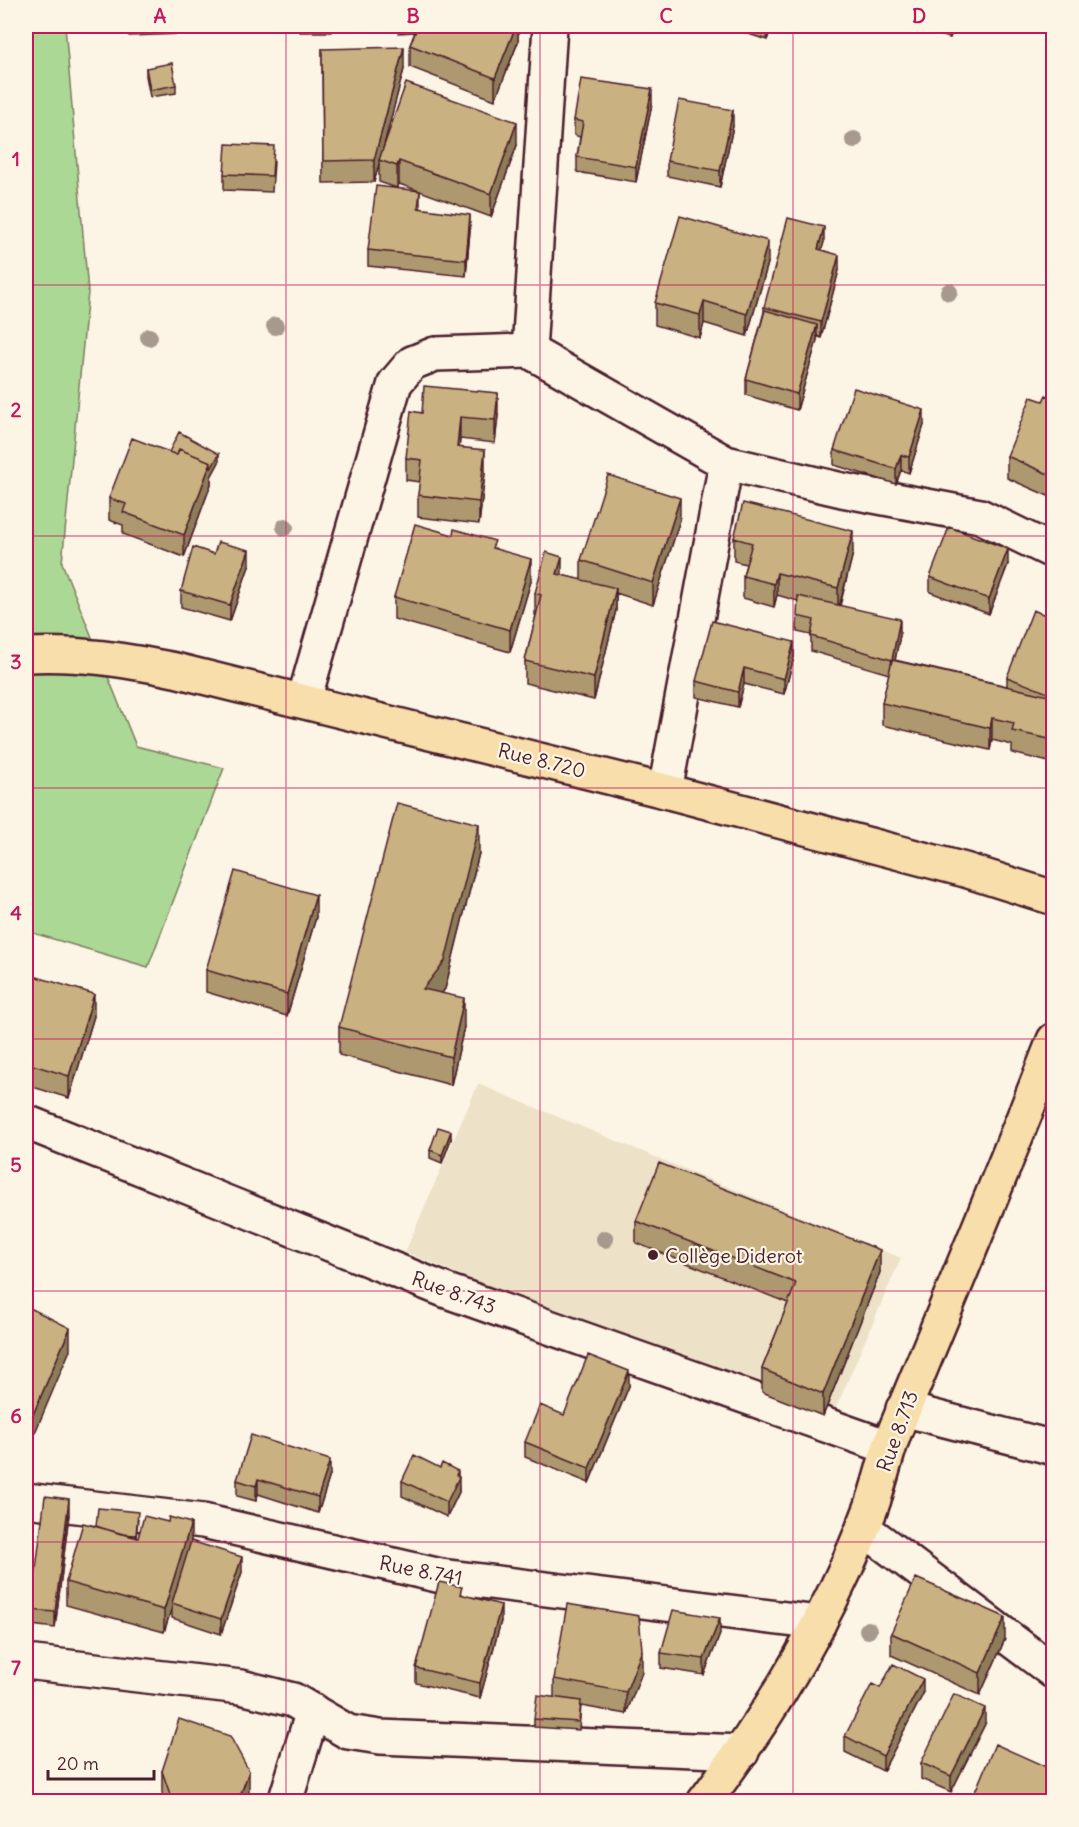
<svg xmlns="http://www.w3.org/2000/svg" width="1079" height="1827" font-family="Delius,sans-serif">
	<rect width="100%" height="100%" fill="#fcf5e5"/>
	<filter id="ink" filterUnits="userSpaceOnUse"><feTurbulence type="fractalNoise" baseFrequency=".0167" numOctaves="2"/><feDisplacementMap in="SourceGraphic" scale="12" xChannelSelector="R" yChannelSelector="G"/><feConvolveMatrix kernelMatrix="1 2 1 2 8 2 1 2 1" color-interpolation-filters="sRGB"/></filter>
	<g filter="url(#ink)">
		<path fill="#ede1c7" d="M478 1084 901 1258 829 1424 405 1252Z"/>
		<path fill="#acd896" stroke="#7b7c60" stroke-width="1.5" d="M26 26H65L88 292 62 563 136 746 224 768 148 967 26 931Z"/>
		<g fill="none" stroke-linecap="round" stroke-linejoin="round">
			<g stroke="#4a1f2b" stroke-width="38">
				<path id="minor" d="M529 351 550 26
					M726 463 842 490 980 516 1054 552
					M304 700 395 383 412 363 435 354 529 351 726 463 665 791
					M26 1122 447 1291 888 1447
					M903 1409 1054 1448
					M26 1500 203 1521 441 1576 819 1623
					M863 1528 1054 1672
					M26 1662 241 1687 293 1700 348 1732 380 1737 742 1752
					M285 1802 313 1711"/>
			</g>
			<g stroke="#4a1f2b" stroke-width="38">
				<path id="major" d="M26 655C77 652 125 660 175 670L665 791 965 870 1054 898
					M704 1802C772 1713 831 1613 871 1508 881 1481 886 1452 897 1426 950 1297 1004 1170 1054 1040"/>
			</g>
			<use href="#minor" stroke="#fcf5e5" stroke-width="33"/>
			<use href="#major" stroke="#f8deab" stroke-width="33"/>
		</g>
		<g fill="#a7998e">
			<circle cx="854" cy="140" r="9"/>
			<circle cx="949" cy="292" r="9"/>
			<circle cx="275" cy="326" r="9"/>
			<circle cx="149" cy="337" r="9"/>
			<circle cx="285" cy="527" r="9"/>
			<circle cx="605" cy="1239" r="9"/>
			<circle cx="868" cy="1630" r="9"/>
		</g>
		<path fill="#ad986f" stroke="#4a1f2b" stroke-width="1.5" d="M129 26H182V34L129 36Z
			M300 26H331V32H300Z
			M398 26H518V42L495 100 410 67V45L415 32 398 33Z
			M724 26H772L767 40Z
			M909 26H954L950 38Z
			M322 49 404 69 383 147 517 145 491 217 420 191V208L470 230 466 276 368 266V250L420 191 399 184 397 188 379 182V164L374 182 323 183Z
			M146 68 176 85V93L150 97 146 76Z
			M652 104 636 182 577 172V157L580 137 574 135V120Z
			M733 126 720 187 667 176V161Z
			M274 162 272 192 224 190V174Z
			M824 242 821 250 839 270 821 338 817 336V340L797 410 746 395V379L764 312V307Z
			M768 263 747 336 704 323 700 338 655 325V303Z
			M1053 398V498L1007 478V456Z
			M422 413 498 415 495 443 460 439 459 448 485 473 479 524 418 517V495L420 482 406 480V458Z
			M924 425 909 473 901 470 896 484 834 465V450Z
			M169 452 219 462 211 477V484L184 557 123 534V525L109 520V498Z
			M680 520 653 605 616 593V610L594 700 525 683V661L536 616 535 615V593L562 575 581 580V560Z
			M734 538 853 553 840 606 900 635 895 660 1007 686V677L1053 618V754L1051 753 1049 762 1012 753V745L992 740 990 750 882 725V703L889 674 811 651V635L797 632 798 601 777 595 774 607 743 598V576L746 564 734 561Z
			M495 548 531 581 510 652 394 619V597Z
			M1008 564 989 614 930 592V577Z
			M249 566 230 621 181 607V591Z
			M794 642V657L784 694 744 684 738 707 696 697V681Z
			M479 853 445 989 442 993 464 1027 451 1085 339 1055V1027Z
			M316 917 287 1016 206 992V970Z
			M26 977 94 1016 69 1098 26 1085Z
			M451 1139 442 1163 430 1158V1150Z
			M636 1221 880 1272 823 1416 762 1392V1369L788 1303 636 1243Z
			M629 1386 589 1483 525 1457V1442L564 1415Z
			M330 1475 318 1513 258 1494 256 1501 237 1496V1480Z
			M458 1476 459 1492 447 1517 402 1496V1481Z
			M69 1514 55 1628 31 1625V1610Z
			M138 1520 136 1538 191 1541 242 1572 221 1634 172 1618V1607L164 1632 66 1605V1582L96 1526Z
			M462 1594 501 1621 480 1698 416 1683V1668Z
			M891 1633 1005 1639 980 1695 891 1655Z
			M720 1634 704 1675 661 1668V1653Z
			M642 1672 626 1714 581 1706 579 1730 534 1727V1719L554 1697V1679Z
			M923 1694 883 1771 845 1752V1736Z
			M985 1724 951 1792 921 1779V1763Z
			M162 1771 249 1793 246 1802H165L162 1793Z"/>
		<path fill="#8d7c5a" stroke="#4a1f2b" stroke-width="1.5" d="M516 26H518V42L495 100V78Z
			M767 26H772L767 40Z
			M950 26H954L950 38Z
			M404 47V69L380 160H379V164L374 182V160Z
			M652 89V104L636 182V167Z
			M733 110V126L720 187V171Z
			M517 122V145L491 217V194Z
			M399 161V184L397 188V166Z
			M470 215V230L466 276V260Z
			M824 227V242L818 264V249Z
			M768 241V263L747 336V314Z
			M839 255V270L821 338V322Z
			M704 301V323L700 338V315Z
			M817 325V340L797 410V394Z
			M498 393V415L495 443V420Z
			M924 410V425L909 473V457Z
			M460 417V439L457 470V447Z
			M485 450V473L479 524V502Z
			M219 454V462L211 477V484L184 557V535L211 462Z
			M901 455V470L896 484V469Z
			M680 498V520L653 605V583Z
			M853 531V553L838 611V588Z
			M1008 549V564L989 614V599Z
			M249 550V566L230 621V605Z
			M562 557V579L557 574Z
			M531 559V581L510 652V630Z
			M777 573V595L774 607V584Z
			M616 588V610L594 700V678Z
			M900 619V635L892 675V660Z
			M794 642V657L784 694V679Z
			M744 668V684L738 707V692Z
			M992 718V740L990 750V728Z
			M1051 731V753L1049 762V739Z
			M479 824V853L445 989 423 1017V989Z
			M316 895V917L287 1016V994Z
			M94 994V1016L69 1098V1076Z
			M464 998V1027L451 1085V1057Z
			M451 1131V1139L442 1163V1155Z
			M28 1174V1196L26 1200V1178Z
			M880 1250V1272L823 1416V1394Z
			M70 1328V1350L26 1454V1431Z
			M629 1371V1386L589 1483V1468Z
			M330 1460V1475L318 1513V1497Z
			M458 1471V1479L459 1477V1492L447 1517V1502L456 1475Z
			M258 1479V1494L256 1501V1486Z
			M69 1499V1514L55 1628V1612Z
			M191 1523V1546L172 1603V1607L164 1632V1610Z
			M28 1540V1556L26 1580V1564Z
			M242 1557V1572L221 1634V1619Z
			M501 1605V1621L480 1698V1683Z
			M1005 1617V1639L980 1695V1673Z
			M720 1618V1634L704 1675V1659Z
			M642 1650V1672L626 1714V1692Z
			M923 1679V1694L883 1771V1756Z
			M985 1708V1724L951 1792V1776Z
			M249 1771V1793L246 1802H238Z"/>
		<path fill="#c9b181" stroke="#4a1f2b" stroke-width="1.5" d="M418 26H516L495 78 410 45Z
			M404 47 374 160 323 161 322 49Z
			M172 63 176 85 150 90 146 68Z
			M581 79 652 89 636 167 577 157 583 122 574 120Z
			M406 83 517 122 491 194 399 161 397 166 379 160Z
			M679 100 733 110 720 171 667 161Z
			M226 144 274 146 272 176 224 174Z
			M376 186 420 191 418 208 470 215 466 260 368 250Z
			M680 216 768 241 747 314 704 301 700 315 655 303Z
			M788 218 824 227 818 249 839 255 821 322 764 307Z
			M765 310 817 325 797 394 746 379Z
			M424 386 498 393 495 420 460 417 457 447 485 450 479 502 418 495 422 460 406 458 411 411 422 413Z
			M854 388 924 410 909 457 901 455 896 469 834 450Z
			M1046 395 1053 398V476L1007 456 1031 397 1043 401Z
			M179 432 219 454 211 469V462L179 449 177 455 169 452Z
			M132 438 177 455 179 449 211 462 184 535 123 512 126 504 109 498Z
			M608 475 680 498 653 583 581 560Z
			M743 503 853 531 838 588 777 573 774 584 743 576 752 543 734 538Z
			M415 524 453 535 454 529 495 541 492 548 531 559 510 630 394 597Z
			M949 527 1008 549 989 599 930 577Z
			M218 542 249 550 230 605 181 591 193 547 214 554Z
			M546 552 562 557 557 574 616 588 594 678 525 661 541 595 535 593Z
			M798 596 900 619 892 660 811 636 814 620 797 616Z
			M1033 610 1053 618V695L1007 677Z
			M712 621 794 642 784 679 744 668 738 692 696 681Z
			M892 660 1053 697V732L1051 731 1049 739 1012 731 1014 723 992 718 990 728 882 703Z
			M397 803 479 824 445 961 423 989 464 998 451 1057 339 1027Z
			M235 871 316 895 287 994 206 970Z
			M27 974 94 994 69 1076 26 1063V977Z
			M438 1127 451 1131 442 1155 430 1150Z
			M659 1163 880 1250 823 1394 762 1369 796 1283 636 1221Z
			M26 1306 70 1328 26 1431Z
			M588 1355 629 1371 589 1468 525 1442 540 1405 564 1415Z
			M251 1435 330 1460 318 1497 258 1479 256 1486 237 1480Z
			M414 1455 440 1468 442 1463 458 1471 456 1475 459 1477 447 1502 402 1481Z
			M45 1496 69 1499 55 1612 31 1610Z
			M98 1508 138 1512 136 1535 121 1534 96 1526Z
			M144 1516 168 1522 169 1517 191 1523 164 1610 66 1582 83 1523 138 1538Z
			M26 1540H28L26 1564Z
			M191 1541 242 1557 221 1619 172 1603Z
			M916 1578 1005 1617 980 1673 891 1633Z
			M439 1582 462 1587 460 1594 501 1605 480 1683 416 1668Z
			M567 1604 639 1616 642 1650 626 1692 554 1679Z
			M673 1610 720 1618 704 1659 661 1653Z
			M893 1664 923 1679 883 1756 845 1736 872 1684 880 1688Z
			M954 1694 985 1708 951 1776 921 1763Z
			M537 1695 581 1701 579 1722 534 1719Z
			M179 1719 230 1736 249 1771 238 1802H177L172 1800 162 1771Z
			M995 1744 1053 1770V1802H978L972 1799Z"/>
	</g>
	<path fill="none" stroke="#c2185b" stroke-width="1.5" stroke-opacity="0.55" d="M286 26V1802M540 26V1802M793 26V1802M26 285H1054M26 536H1054M26 788H1054M26 1039H1054M26 1291H1054M26 1542H1054"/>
	<circle fill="#4a1f2b" stroke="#fcf5e5" stroke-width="2" cx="653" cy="1255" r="6"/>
	<g text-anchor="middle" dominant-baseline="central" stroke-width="4.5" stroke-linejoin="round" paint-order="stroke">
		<g font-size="20" fill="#4a1f2b" stroke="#fcf5e5">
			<text transform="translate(542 760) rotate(14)">Rue 8.720</text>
			<text transform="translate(454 1292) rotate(20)">Rue 8.743</text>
			<text transform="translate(897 1431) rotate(-70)">Rue 8.713</text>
			<text transform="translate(421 1570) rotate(11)">Rue 8.741</text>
		</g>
		<g font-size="20" fill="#4a1f2b" stroke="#fcf5e5" text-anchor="start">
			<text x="665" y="1255">Collège Diderot</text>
		</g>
	</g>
	<rect width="1079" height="1827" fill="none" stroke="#fcf5e5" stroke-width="66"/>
	<path d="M48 1770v9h106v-9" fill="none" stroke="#4a1f2b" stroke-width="3"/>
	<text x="57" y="1770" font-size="18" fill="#4a1f2b" stroke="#fcf5e5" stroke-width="4.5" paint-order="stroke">20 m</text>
	<rect x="33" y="33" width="1013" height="1761" fill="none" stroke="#c2185b" stroke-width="2"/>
	<g font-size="20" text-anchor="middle" font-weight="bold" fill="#c2185b">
		<text x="160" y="23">A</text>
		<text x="413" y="23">B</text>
		<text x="666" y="23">C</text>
		<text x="919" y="23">D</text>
		<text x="16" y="166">1</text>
		<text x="16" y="417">2</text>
		<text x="16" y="669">3</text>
		<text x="16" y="920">4</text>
		<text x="16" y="1172">5</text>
		<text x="16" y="1423">6</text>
		<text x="16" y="1675">7</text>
	</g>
</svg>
